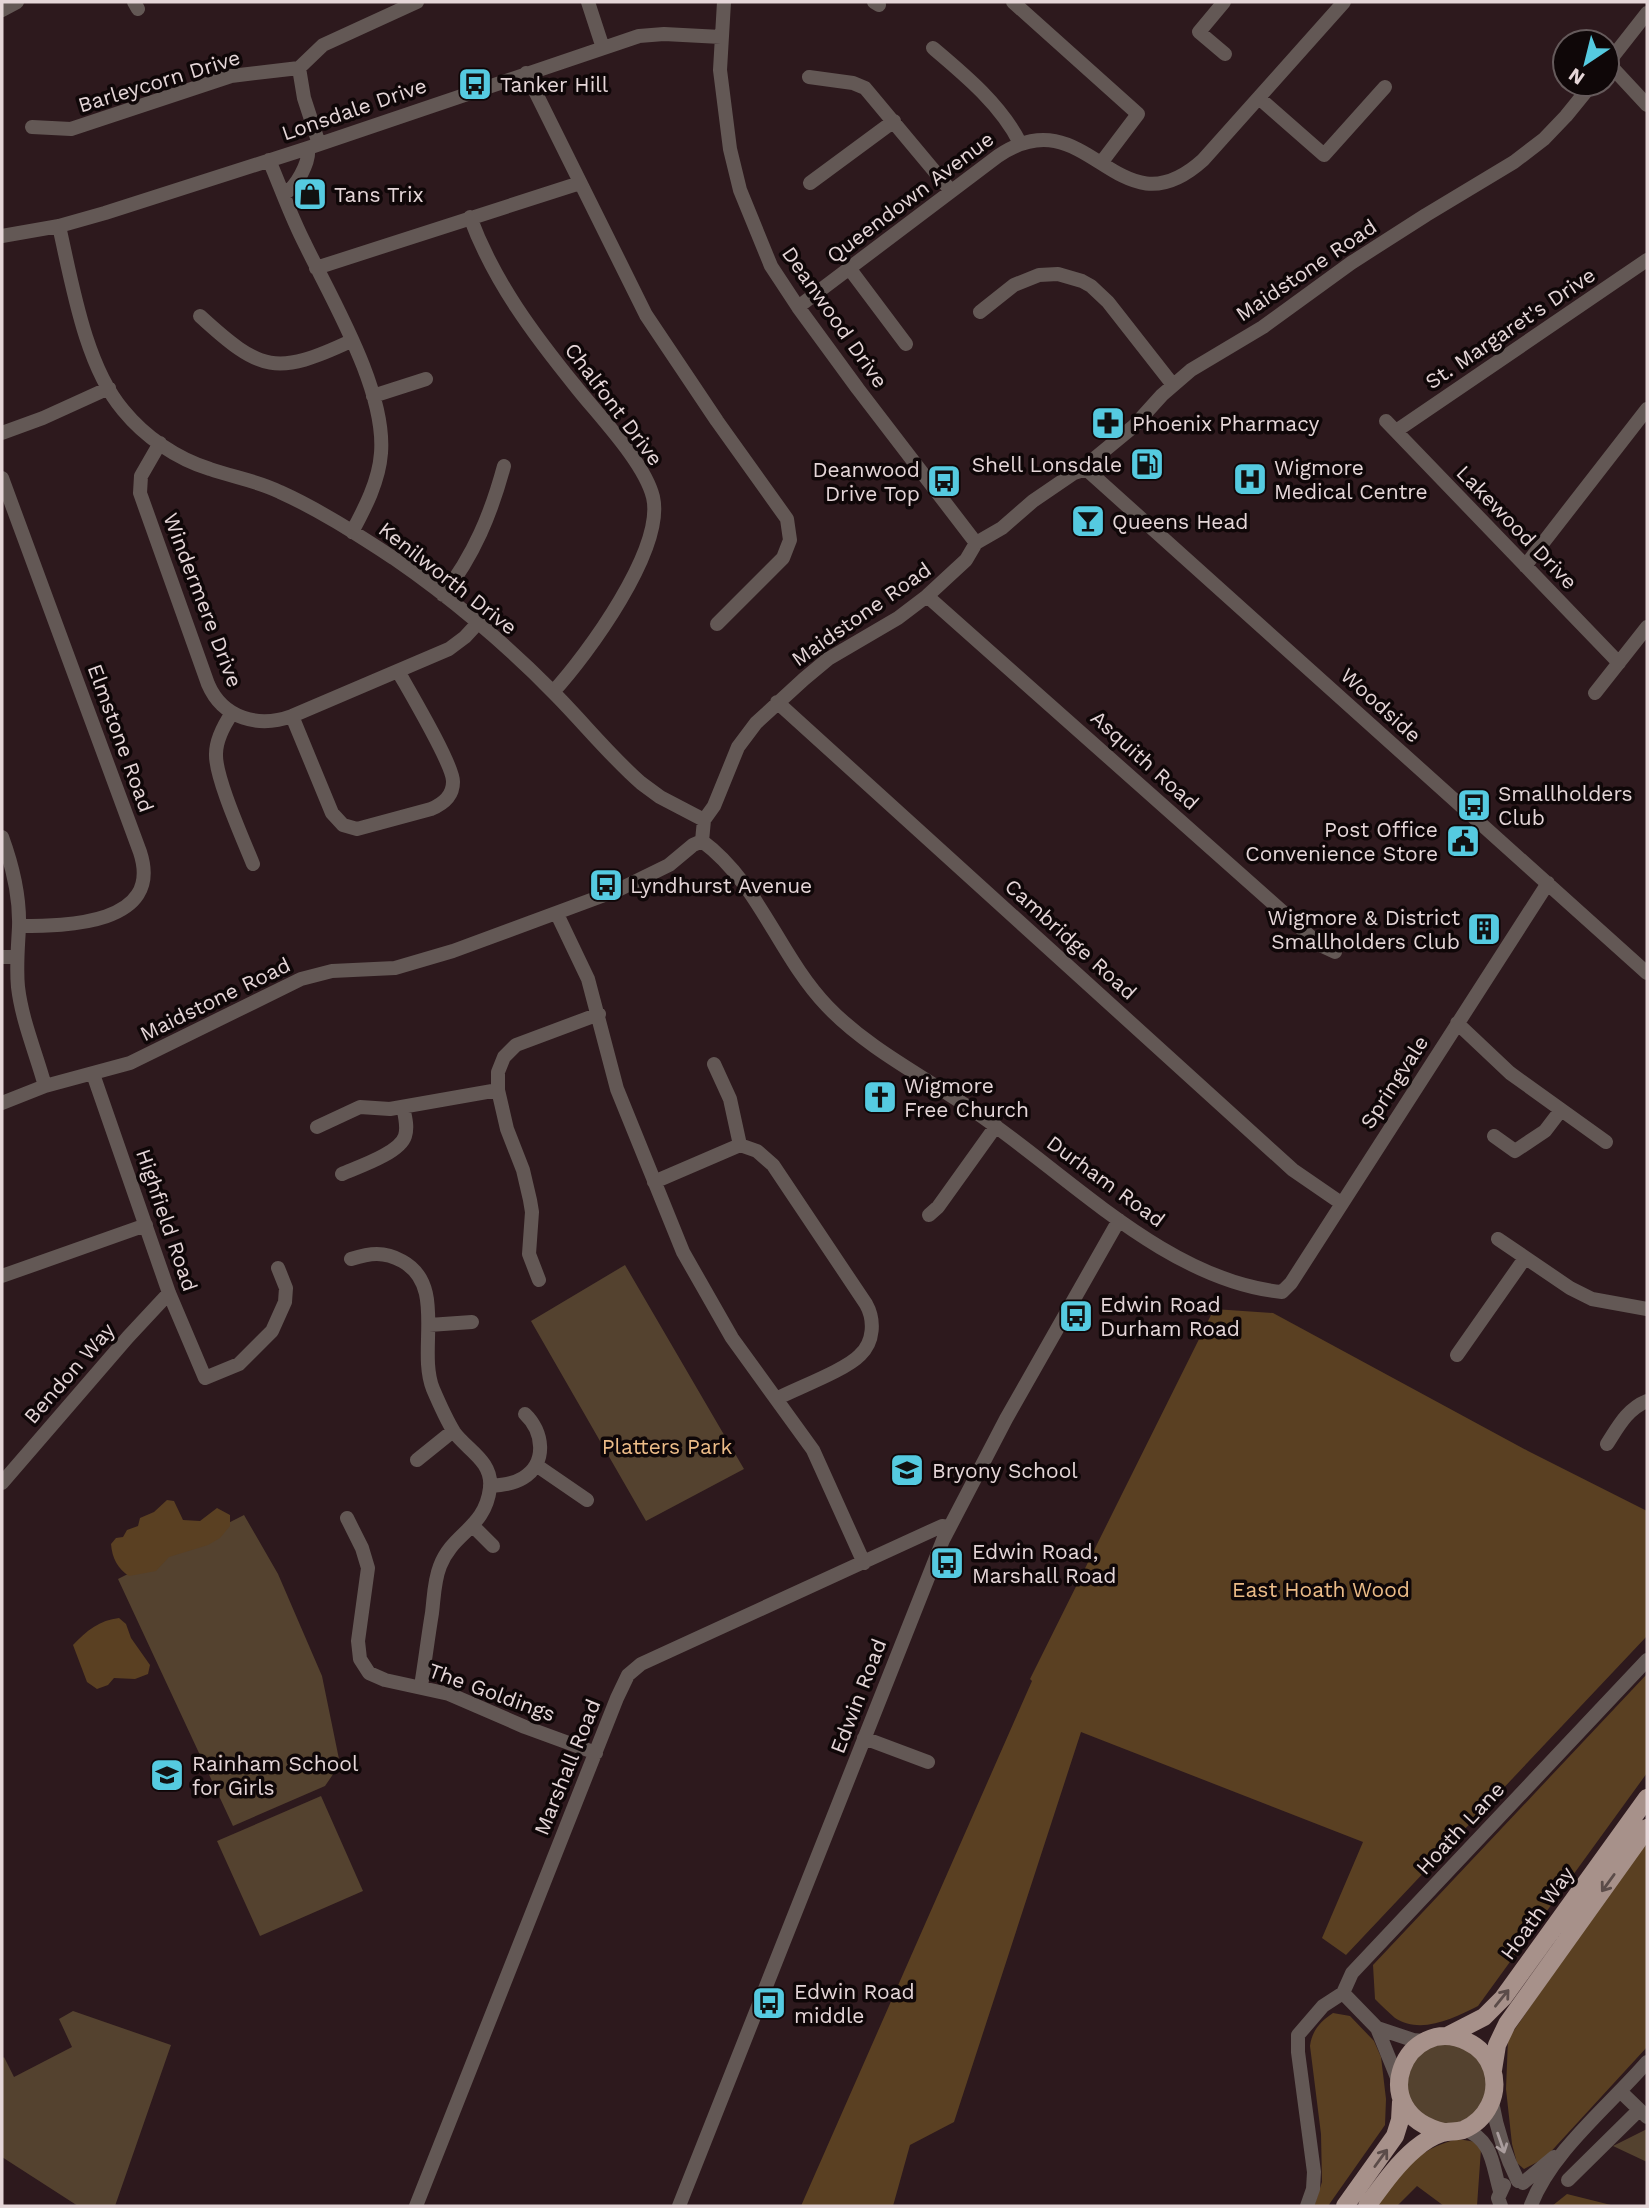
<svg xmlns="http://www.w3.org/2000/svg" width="1649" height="2208" font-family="'Work Sans',sans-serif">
	<rect width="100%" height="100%" fill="#2d191d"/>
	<path fill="#54422f" d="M625 1265 744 1469 646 1521 531 1321Z
		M244 1515 278 1574 322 1676 340 1764 325 1786 233 1826 118 1579Z
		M321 1796 363 1891 260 1936 217 1841Z
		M73 2011 171 2045 115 2206H78L2 2157V2059L4 2057 14 2077 72 2047 59 2019Z
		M1407 2084a40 40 0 1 1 80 0a40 40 0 1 1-80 0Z
		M1647 2129V2162L1613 2146Z"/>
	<path fill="#5a4022" d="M1214 1309 1273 1313 1528 1451 1647 1511V1636L1346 1955 1322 1938 1363 1842 1081 1732 954 2122 910 2145 893 2206H801L1032 1681 1030 1679Z
		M167 1500 174 1501 183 1520 200 1521 217 1508 230 1515V1526L220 1538 208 1545 169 1557 156 1571 129 1576C118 1569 112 1558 111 1544L116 1538 123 1537 127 1530 138 1526 140 1518 154 1512Z
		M119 1618 126 1624 131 1638 150 1665 148 1674 135 1679 114 1678 108 1685 97 1689 87 1682 73 1645C86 1631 100 1620 119 1618Z
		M1647 1674V1773L1478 2006C1454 2018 1421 2035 1395 2018 1388 2012 1381 2005 1375 1999L1373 1965Z
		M1647 1838V2047L1545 2158 1524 2169 1517 2163 1512 2144 1506 2089 1508 2039Z
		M1333 2013 1350 2016 1374 2041 1381 2057 1386 2099 1385 2125 1328 2206H1314L1322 2182 1321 2134 1310 2046C1312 2030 1321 2021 1333 2013Z
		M1458 2139 1476 2142 1481 2149 1477 2206H1444L1417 2186 1397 2206H1375C1400 2173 1416 2149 1458 2139Z
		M1567 2194 1615 2206H1552Z"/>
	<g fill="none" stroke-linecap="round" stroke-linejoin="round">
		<path stroke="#635855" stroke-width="14" d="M134 2 138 9
			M588 2 603 48
			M724 2 720 70 730 149 740 190 771 266 798 307 858 389 976 543
			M874 2 879 5
			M1013 2 1138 114 1101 163
			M1224 2 1199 32 1225 54
			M2 10 17 2
			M933 48C965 75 1001 105 1020 143
			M1608 63 1647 105
			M1607 64 1647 13
			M526 73 646 315 717 421 787 519 790 540 783 558 717 624
			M809 77 853 83 865 88 951 191
			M1259 98 1324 155 1385 87
			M32 127 71 129 231 76 299 68
			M319 144 304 98 299 68 323 45 417 2
			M269 160C281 188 291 217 305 244 332 300 386 390 381 453 379 481 365 508 352 532
			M810 183 894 121
			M283 194C296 189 310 162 308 148
			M470 217C494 282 534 335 577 388 600 417 644 462 653 497 665 549 587 655 553 692
			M59 226C72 283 85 365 123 410 145 437 177 459 210 469 233 477 258 481 280 492 320 510 358 535 395 559 449 596 507 645 553 692 583 722 609 755 641 783L660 797 704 820
			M2 236 59 226 105 213 308 148 639 36 664 34 721 37
			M316 268 580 183
			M849 268 906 344
			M798 307 998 156C1089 94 1117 238 1203 160L1344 2
			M980 312 1014 285 1039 275 1058 274 1082 281 1091 286 1108 302 1173 385
			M200 316C261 372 276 376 351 341
			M373 396 426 379
			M1386 421 1619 663
			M1396 431 1647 260
			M2 433 43 418 109 388
			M160 443 141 476 140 493 208 684C223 719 259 728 292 716L449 649 465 637 477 624
			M1086 469 1647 973
			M2 478 140 852C164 925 66 926 19 926
			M1525 566 1647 409
			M443 595C474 555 491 514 504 466
			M927 596 1320 945 1335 952
			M1595 693 1647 627
			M777 702 1293 1170 1341 1203
			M232 713C224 725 216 739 216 754 215 777 243 839 253 864
			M292 716 332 813 343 825 357 829 431 809C443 804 453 796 453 782 454 766 408 689 398 671
			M2 837C13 867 20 896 19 927 18 947 16 967 18 987 22 1021 36 1053 45 1086
			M702 841C759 883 779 956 827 1006 868 1049 925 1077 974 1111 1066 1173 1167 1281 1282 1292L1291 1283 1548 883
			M557 914 588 979 617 1089 683 1252 732 1338 813 1450 864 1563
			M2 957H17
			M1457 1023 1510 1073 1606 1142
			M714 1064 730 1099 740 1145
			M93 1074 169 1293 205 1378 239 1364 272 1331 285 1302 286 1288 278 1268
			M2 1103 45 1086 130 1063 301 979 332 971 395 968 453 951 618 890 669 865 693 845 702 841 704 820 714 806 738 747 756 723 804 679 828 659 898 618 927 596 966 560 976 543 1002 528 1033 501 1074 473 1086 469 1094 459 1134 426 1162 395 1191 370 1263 327 1351 263 1426 215 1514 162 1544 139 1566 116 1592 84
			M317 1127 360 1107 390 1109 498 1090
			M1494 1136 1515 1151 1545 1131 1561 1110
			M342 1174C358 1167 400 1153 405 1136 408 1127 405 1116 403 1107
			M654 1182 740 1145 757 1151 773 1165 866 1304C875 1320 874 1342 860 1355 846 1370 797 1388 776 1399
			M929 1215 938 1207 996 1126
			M1498 1239 1570 1288 1592 1299 1647 1309
			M351 1259C370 1253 384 1251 402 1261 447 1285 417 1350 433 1389 439 1403 446 1419 454 1432 467 1450 493 1461 490 1488 485 1529 453 1532 440 1566 434 1581 434 1597 432 1613 428 1637 425 1662 421 1686
			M2 1276 146 1225
			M539 1280 529 1254 532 1212 530 1200 523 1170 507 1129 498 1090V1072L504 1057 516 1045 599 1014
			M429 1325 472 1322
			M1457 1355 1525 1258
			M1607 1444C1618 1427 1627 1409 1647 1401
			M417 1460 453 1431
			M536 1465 587 1500
			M2 1483 128 1337 169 1293
			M490 1486C502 1485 513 1484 523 1478 548 1463 543 1431 525 1414
			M347 1518 362 1548 368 1568 358 1641 360 1659 369 1673 385 1680 449 1694 525 1727 596 1753
			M473 1526 493 1546
			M864 1738 928 1762
			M1343 1993 1352 1973 1647 1660
			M1343 1993 1377 2028 1398 2080
			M1377 2028 1413 2040 1424 2041
			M1621 2092 1647 2117
			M1492 2102C1497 2131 1505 2155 1518 2181
			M1464 2129C1493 2140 1492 2164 1500 2191
			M1568 2180 1639 2110
			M1523 2183 1554 2157
			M1531 2205C1552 2151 1609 2106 1647 2062
			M416 2206 617 1698 628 1675 641 1664 942 1526 949 1527
			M679 2206 943 1540 1006 1419 1119 1220
			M1307 2206 1313 2189 1314 2172 1298 2052V2035L1323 2006 1343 1993
			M1501 2206 1498 2198 1504 2185"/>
		<path stroke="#a7918a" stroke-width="18" d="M1447 2036 1484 2017 1503 1998 1647 1798
			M1493 2070 1497 2045 1507 2024 1647 1828
			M1345 2206 1395 2136 1400 2120 1401 2102
			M1367 2206C1381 2187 1396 2165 1415 2149 1422 2143 1433 2136 1442 2133 1449 2131 1456 2132 1463 2130 1487 2120 1500 2094 1492 2069 1488 2057 1479 2047 1468 2042 1406 2011 1362 2113 1444 2132"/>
	</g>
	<defs><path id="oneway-shaft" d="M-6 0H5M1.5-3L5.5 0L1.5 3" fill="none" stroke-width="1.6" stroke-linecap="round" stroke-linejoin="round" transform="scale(1.75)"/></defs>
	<g stroke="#5b4c49">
		<use href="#oneway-shaft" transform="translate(1608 1883) rotate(126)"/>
		<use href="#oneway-shaft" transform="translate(1502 1998) rotate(-51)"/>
		<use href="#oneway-shaft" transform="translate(1381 2158) rotate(-54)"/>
	</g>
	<use stroke="#aa9d9d" href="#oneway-shaft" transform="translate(1501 2143) rotate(71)"/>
	<defs>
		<g id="bus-square" transform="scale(1.75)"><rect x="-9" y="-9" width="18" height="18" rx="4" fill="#55cae0" stroke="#0f0708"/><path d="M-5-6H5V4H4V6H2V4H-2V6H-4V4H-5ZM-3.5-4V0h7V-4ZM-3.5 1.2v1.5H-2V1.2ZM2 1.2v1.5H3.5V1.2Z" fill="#111"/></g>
		<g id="shop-square" transform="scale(1.75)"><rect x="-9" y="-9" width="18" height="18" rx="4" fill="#55cae0" stroke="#0f0708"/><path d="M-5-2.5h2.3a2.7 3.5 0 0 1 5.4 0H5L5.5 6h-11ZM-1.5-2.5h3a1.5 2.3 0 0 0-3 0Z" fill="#111"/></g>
		<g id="pharmacy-square" transform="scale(1.75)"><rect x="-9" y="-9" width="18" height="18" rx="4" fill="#55cae0" stroke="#0f0708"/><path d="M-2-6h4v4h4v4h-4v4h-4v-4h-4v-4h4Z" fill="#111"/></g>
		<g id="fuel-square" transform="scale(1.75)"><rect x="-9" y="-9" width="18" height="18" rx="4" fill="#55cae0" stroke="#0f0708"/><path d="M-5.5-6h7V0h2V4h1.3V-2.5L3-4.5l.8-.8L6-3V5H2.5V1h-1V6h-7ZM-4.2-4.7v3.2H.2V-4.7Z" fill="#111"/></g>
		<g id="hospital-square" transform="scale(1.75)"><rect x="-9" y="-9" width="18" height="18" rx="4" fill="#55cae0" stroke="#0f0708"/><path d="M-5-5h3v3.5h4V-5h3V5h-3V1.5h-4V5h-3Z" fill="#111"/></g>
		<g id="bar-square" transform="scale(1.75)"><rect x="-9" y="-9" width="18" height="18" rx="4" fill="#55cae0" stroke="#0f0708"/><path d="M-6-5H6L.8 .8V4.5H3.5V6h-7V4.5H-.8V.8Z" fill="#111"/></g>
		<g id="civic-square" transform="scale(1.75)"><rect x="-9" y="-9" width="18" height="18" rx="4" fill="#55cae0" stroke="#0f0708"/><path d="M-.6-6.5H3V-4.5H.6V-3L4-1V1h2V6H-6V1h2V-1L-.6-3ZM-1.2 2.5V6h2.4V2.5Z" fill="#111"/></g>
		<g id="building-square" transform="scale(1.75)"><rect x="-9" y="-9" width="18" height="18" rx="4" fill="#55cae0" stroke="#0f0708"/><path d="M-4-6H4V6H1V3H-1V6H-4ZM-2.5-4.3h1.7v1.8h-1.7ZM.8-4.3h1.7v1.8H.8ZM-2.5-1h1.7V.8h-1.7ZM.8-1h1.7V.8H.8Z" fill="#111"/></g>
		<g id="church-square" transform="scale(1.75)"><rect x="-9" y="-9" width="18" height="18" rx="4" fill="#55cae0" stroke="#0f0708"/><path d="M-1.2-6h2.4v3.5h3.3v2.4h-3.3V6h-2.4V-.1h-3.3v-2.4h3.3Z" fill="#111"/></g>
		<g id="school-square" transform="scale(1.75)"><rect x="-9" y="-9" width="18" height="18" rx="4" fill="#55cae0" stroke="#0f0708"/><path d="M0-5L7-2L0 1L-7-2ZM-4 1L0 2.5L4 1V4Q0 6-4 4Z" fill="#111"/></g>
	</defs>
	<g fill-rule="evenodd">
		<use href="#bus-square" x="475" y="84"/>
		<use href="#shop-square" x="310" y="194"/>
		<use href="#pharmacy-square" x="1108" y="423"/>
		<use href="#fuel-square" x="1147" y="464"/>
		<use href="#hospital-square" x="1250" y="479"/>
		<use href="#bus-square" x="944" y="481"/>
		<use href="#bar-square" x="1088" y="521"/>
		<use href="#bus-square" x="1474" y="805"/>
		<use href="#civic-square" x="1463" y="841"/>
		<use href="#bus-square" x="606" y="885"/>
		<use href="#building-square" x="1484" y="929"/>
		<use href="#church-square" x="880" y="1097"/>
		<use href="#bus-square" x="1076" y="1316"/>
		<use href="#school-square" x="907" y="1470"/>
		<use href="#bus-square" x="947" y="1563"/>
		<use href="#school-square" x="167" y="1775"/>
		<use href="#bus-square" x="769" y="2003"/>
	</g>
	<g text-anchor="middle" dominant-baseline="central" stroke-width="7" stroke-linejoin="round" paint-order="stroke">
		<g font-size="21" fill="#e5d6d8" stroke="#0f0708">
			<text transform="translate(159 81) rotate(-17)">Barleycorn Drive</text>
			<text transform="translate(354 109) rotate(-19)">Lonsdale Drive</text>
			<text transform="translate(910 197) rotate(-37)">Queendown Avenue</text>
			<text transform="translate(1306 270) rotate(-34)">Maidstone Road</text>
			<text transform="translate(835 317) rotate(55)">Deanwood Drive</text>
			<text transform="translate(1510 328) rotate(-34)">St. Margaret's Drive</text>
			<text transform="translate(614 404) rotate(53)">Chalfont Drive</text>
			<text transform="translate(1517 527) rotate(46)">Lakewood Drive</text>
			<text transform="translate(448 578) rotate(38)">Kenilworth Drive</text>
			<text transform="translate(203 600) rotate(69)">Windermere Drive</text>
			<text transform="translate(861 614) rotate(-35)">Maidstone Road</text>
			<text transform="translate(1381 705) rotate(42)">Woodside</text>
			<text transform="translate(121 738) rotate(70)">Elmstone Road</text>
			<text transform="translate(1145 760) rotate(42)">Asquith Road</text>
			<text transform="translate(1071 939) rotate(42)">Cambridge Road</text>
			<text transform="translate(215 999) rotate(-26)">Maidstone Road</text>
			<text transform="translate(1394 1082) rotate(-57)">Springvale</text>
			<text transform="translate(1106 1181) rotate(36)">Durham Road</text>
			<text transform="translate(167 1220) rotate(71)">Highfield Road</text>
			<text transform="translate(69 1373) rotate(-49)">Bendon Way</text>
			<text transform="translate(492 1692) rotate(20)">The Goldings</text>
			<text transform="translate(858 1696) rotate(-69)">Edwin Road</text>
			<text transform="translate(567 1767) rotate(-68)">Marshall Road</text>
			<text transform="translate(1460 1828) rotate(-47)">Hoath Lane</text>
			<text transform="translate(1537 1913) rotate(-54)">Hoath Way</text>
		</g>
		<g font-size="21" fill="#e5d6d8" stroke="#0f0708" text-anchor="start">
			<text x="500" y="84">Tanker Hill</text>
			<text x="334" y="194">Tans Trix</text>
			<text x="1132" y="423">Phoenix Pharmacy</text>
			<text x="1122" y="464" text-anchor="end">Shell Lonsdale</text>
			<text x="1274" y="467">Wigmore<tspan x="1274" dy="24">Medical Centre</tspan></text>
			<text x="920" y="469" text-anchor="end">Deanwood<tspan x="920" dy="24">Drive Top</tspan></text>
			<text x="1112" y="521">Queens Head</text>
			<text x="1498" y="793">Smallholders<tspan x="1498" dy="24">Club</tspan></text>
			<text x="1438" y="829" text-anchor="end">Post Office<tspan x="1438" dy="24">Convenience Store</tspan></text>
			<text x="630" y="885">Lyndhurst Avenue</text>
			<text x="1460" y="917" text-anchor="end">Wigmore &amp; District<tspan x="1460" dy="24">Smallholders Club</tspan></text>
			<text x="904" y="1085">Wigmore<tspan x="904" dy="24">Free Church</tspan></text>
			<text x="1100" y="1304">Edwin Road<tspan x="1100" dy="24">Durham Road</tspan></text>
			<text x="932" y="1470">Bryony School</text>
			<text x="972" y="1551">Edwin Road,<tspan x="972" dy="24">Marshall Road</tspan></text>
			<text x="192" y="1763">Rainham School<tspan x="192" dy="24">for Girls</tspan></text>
			<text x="794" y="1991">Edwin Road<tspan x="794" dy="24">middle</tspan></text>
		</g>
		<g font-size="21" fill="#ecbc88" stroke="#0f0708">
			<text x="667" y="1446">Platters Park</text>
			<text x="1321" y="1589">East Hoath Wood</text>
		</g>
	</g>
	<rect width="1649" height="2208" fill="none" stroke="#e5d6d8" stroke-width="7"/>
	<g transform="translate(1586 63) rotate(215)"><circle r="33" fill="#0f0708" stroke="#655a5b" stroke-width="2"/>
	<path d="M0-5L12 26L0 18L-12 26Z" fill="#55cae0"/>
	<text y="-10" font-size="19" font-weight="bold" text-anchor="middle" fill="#e5d6d8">N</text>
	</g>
</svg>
